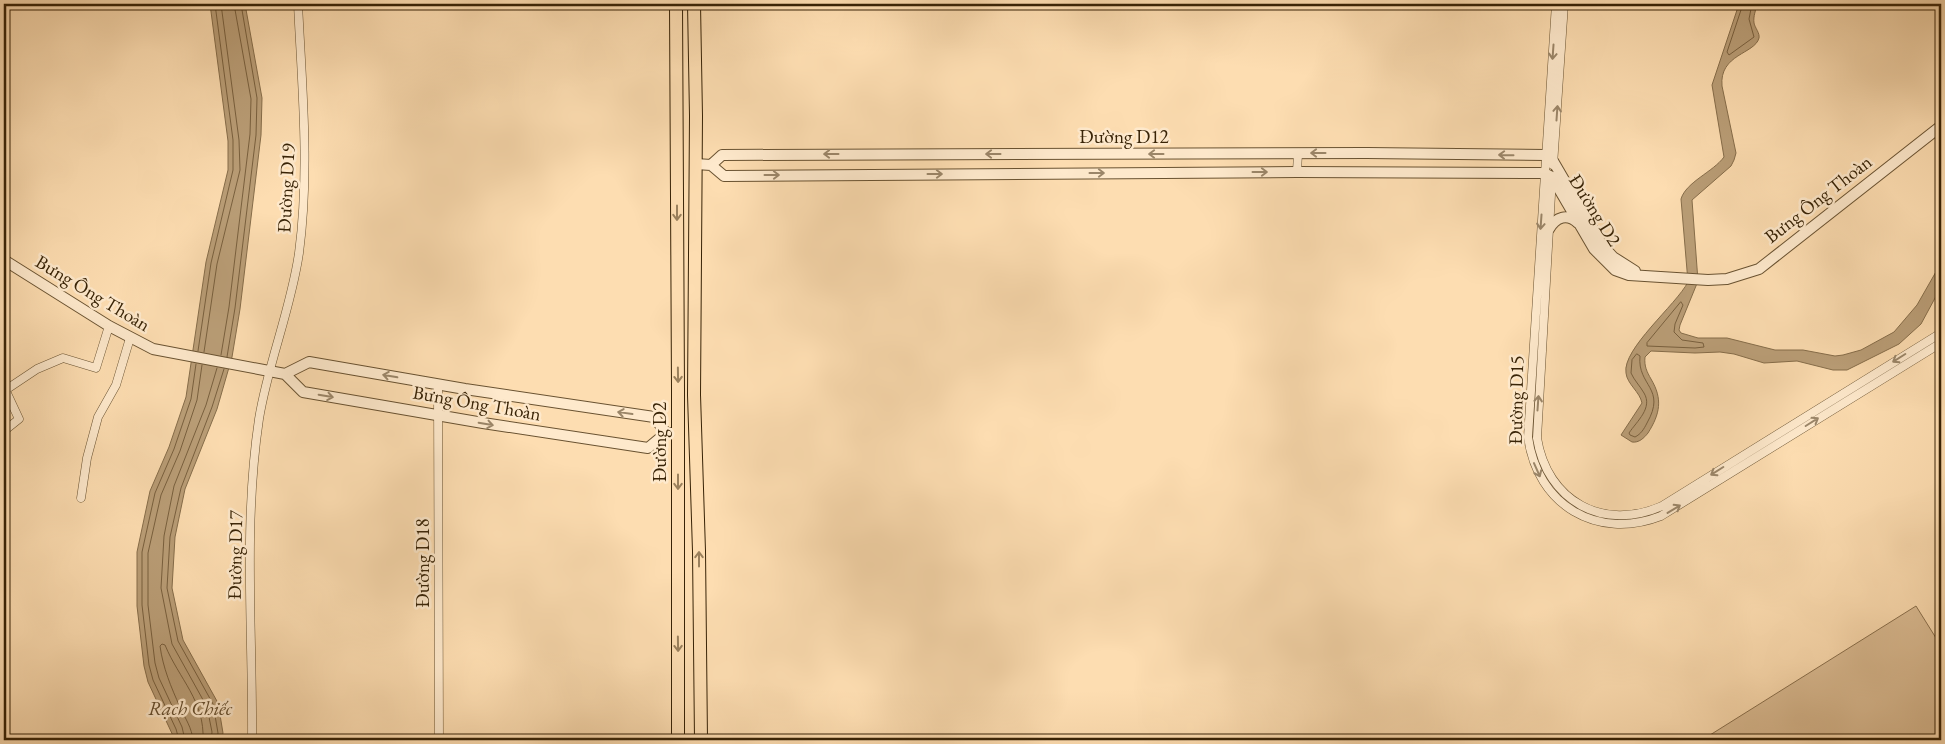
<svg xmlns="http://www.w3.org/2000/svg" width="1945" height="744" font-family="'EB Garamond',serif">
	<rect width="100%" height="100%" fill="#fdddb1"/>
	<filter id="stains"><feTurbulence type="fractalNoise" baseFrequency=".004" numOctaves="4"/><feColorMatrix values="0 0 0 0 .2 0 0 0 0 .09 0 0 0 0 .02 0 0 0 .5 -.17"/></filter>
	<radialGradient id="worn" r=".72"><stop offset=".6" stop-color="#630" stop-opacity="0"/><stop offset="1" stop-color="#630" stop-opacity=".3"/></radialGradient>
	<path fill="#dcbd94" stroke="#8a704d" d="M1916 606 1941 646V740H1702Z"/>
	<path fill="#ba9e77" stroke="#866d4a" d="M210 4H245L262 98 261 135 240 309 232 357 217 409 185 489 175 537 172 588 183 640 218 703 223 733 221 740H175L148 682 144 666 137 606V552L150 491 169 447 186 397 206 262 228 170V141Z
		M1739 4H1757C1756 10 1753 16 1754 23 1755 28 1760 33 1759 38 1755 54 1719 54 1722 86L1736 153 1734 160 1731 166 1692 200 1698 281 1680 325 1679 330 1681 333 1698 338H1727L1775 350H1803L1835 356 1843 355 1861 350 1894 332 1917 305 1941 263V287L1921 324 1899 344 1847 370H1833L1797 361 1764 363 1734 354 1720 352 1695 353 1651 351 1645 357C1644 366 1647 372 1651 379 1663 399 1660 414 1648 433 1644 438 1639 443 1632 442L1621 435 1642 403C1640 392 1627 384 1626 373 1622 349 1676 305 1688 282L1681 199C1686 182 1713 172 1724 157L1712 85Z"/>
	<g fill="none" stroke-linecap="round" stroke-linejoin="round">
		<path stroke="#79603e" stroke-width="1" d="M1743 4 1727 52 1729 55 1754 37 1749 19 1752 4
			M1681 302 1683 305 1675 324 1674 332 1682 340 1703 343 1704 347 1695 348 1647 346V343Z
			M198 351 211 263 233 170V140L215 4
			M204 352 217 264 240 170 239 140 221 4
			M1637 354 1640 356C1637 386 1667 388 1647 423 1644 429 1641 434 1635 437L1630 435 1629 433C1637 421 1653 408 1644 393 1640 386 1634 380 1631 373L1632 360Z
			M221 355 229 307 250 134 251 99 234 4
			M227 357 235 308 256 135 257 98 241 4
			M179 740 176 729 153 680 149 665 142 605V552L155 493 174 449 191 399 196 364
			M185 740 182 727 159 678 155 663 148 605V553L161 495 180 451 197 400 202 365
			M193 740C192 728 185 718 180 707 171 687 163 668 160 646L162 644 165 645C179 679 205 701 203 740
			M211 740 212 732 207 707 172 644 161 588 164 536 174 486 206 405 217 368
			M217 740 218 733 213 704 178 641 167 588 170 537 181 488 212 407 224 369"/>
		<g stroke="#695231" stroke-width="9">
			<path id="minor" d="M1556 4 1528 437C1537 505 1597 541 1661 516L1941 343
				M1553 165 1564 4
				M1297 172 1298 153
				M1552 177 1537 438C1547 501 1603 532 1662 506L1941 333
				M438 385 439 740
				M4 391 37 369 63 358 96 368 109 326
				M4 431 19 419 4 387
				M81 498 87 458 98 417 116 385 130 338
				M252 740C253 633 243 526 259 419 268 363 291 309 299 253 310 170 302 87 298 4"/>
		</g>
		<g stroke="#695231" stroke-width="12">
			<path id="tertiary" d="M696 164 711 165 722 155 1367 153 1546 155 1553 161 1602 245 1613 257 1635 271
				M711 165 724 176 1297 172 1544 173 1552 177 1594 249 1615 270 1629 275 1708 280 1727 279 1759 269 1941 126
				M1549 229C1556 217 1567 213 1578 223
				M4 260 109 326 153 349 285 374 309 362 465 389 654 417 666 433
				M285 374 303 392 483 423 648 448 666 433H672"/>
		</g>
		<g stroke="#382306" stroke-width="14">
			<path id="primary" d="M676 4 678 388V740
				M694 4 696 116 694 395 699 551 701 740"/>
		</g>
		<use href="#minor" stroke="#fee9cc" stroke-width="8"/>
		<use href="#tertiary" stroke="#fee9cc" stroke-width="10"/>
		<use href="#primary" stroke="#fdddb1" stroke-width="12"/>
	</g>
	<defs><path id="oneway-shaft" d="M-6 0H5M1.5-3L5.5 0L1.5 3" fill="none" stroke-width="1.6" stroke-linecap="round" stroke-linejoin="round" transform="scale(1.25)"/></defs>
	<g stroke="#9b8669">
		<use href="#oneway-shaft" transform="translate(1553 52) rotate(94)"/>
		<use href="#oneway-shaft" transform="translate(1557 113) rotate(-86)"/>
		<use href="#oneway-shaft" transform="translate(1318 153) rotate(-180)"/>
		<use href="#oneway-shaft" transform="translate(831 154) rotate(180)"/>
		<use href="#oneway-shaft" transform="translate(993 154) rotate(180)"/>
		<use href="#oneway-shaft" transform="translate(1156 154) rotate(180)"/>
		<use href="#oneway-shaft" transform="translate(1506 155) rotate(-179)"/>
		<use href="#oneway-shaft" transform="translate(1260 172)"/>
		<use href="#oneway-shaft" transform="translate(1097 173)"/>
		<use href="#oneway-shaft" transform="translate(935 174)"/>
		<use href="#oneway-shaft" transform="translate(772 175)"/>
		<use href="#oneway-shaft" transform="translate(1541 222) rotate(94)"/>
		<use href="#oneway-shaft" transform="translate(1899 358) rotate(148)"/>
		<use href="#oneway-shaft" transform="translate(390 376) rotate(-170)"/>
		<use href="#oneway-shaft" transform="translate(326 396) rotate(10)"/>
		<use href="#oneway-shaft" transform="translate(1538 403) rotate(-86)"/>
		<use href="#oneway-shaft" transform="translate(625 413) rotate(-172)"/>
		<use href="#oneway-shaft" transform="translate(1812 422) rotate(-32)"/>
		<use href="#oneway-shaft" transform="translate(486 424) rotate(10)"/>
		<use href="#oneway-shaft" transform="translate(1537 470) rotate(66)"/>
		<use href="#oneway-shaft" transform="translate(1717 471) rotate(148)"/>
		<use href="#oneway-shaft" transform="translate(1674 509) rotate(-31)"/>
	</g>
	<g stroke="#9a805c">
		<use href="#oneway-shaft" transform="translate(677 213) rotate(90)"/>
		<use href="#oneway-shaft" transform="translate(678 375) rotate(89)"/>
		<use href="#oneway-shaft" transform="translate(678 482) rotate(90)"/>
		<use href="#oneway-shaft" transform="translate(699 559) rotate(-90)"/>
		<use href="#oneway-shaft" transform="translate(678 644) rotate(89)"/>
	</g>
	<g text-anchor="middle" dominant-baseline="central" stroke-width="5" stroke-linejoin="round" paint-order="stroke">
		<g font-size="19" fill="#382306" stroke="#fee9cc">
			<text x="1124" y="136">Đường D12</text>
			<text transform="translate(286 188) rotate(-87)">Đường D19</text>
			<text transform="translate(1818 199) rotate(-38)">Bưng Ông Thoàn</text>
			<text transform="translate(1595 210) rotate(58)">Đường D2</text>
			<text transform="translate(93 293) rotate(31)">Bưng Ông Thoàn</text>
			<text transform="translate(1516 400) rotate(-89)">Đường D15</text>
			<text transform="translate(477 403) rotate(10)">Bưng Ông Thoàn</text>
			<text transform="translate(659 442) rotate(-90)">Đường D2</text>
			<text transform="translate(235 555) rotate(-89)">Đường D17</text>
			<text transform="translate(422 563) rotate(-90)">Đường D18</text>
		</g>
		<g font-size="20" font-style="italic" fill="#664e2e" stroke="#fee9cc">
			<text x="190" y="708">Rạch Chiếc</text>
		</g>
	</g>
	<rect width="1945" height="744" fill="none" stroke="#fdddb1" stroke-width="20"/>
	<rect x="5" y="5" width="1935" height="734" fill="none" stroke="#382306" stroke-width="2.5"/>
	<rect x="10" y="10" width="1925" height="724" fill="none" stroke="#382306"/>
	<rect width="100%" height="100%" filter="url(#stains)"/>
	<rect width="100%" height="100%" fill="url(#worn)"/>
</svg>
